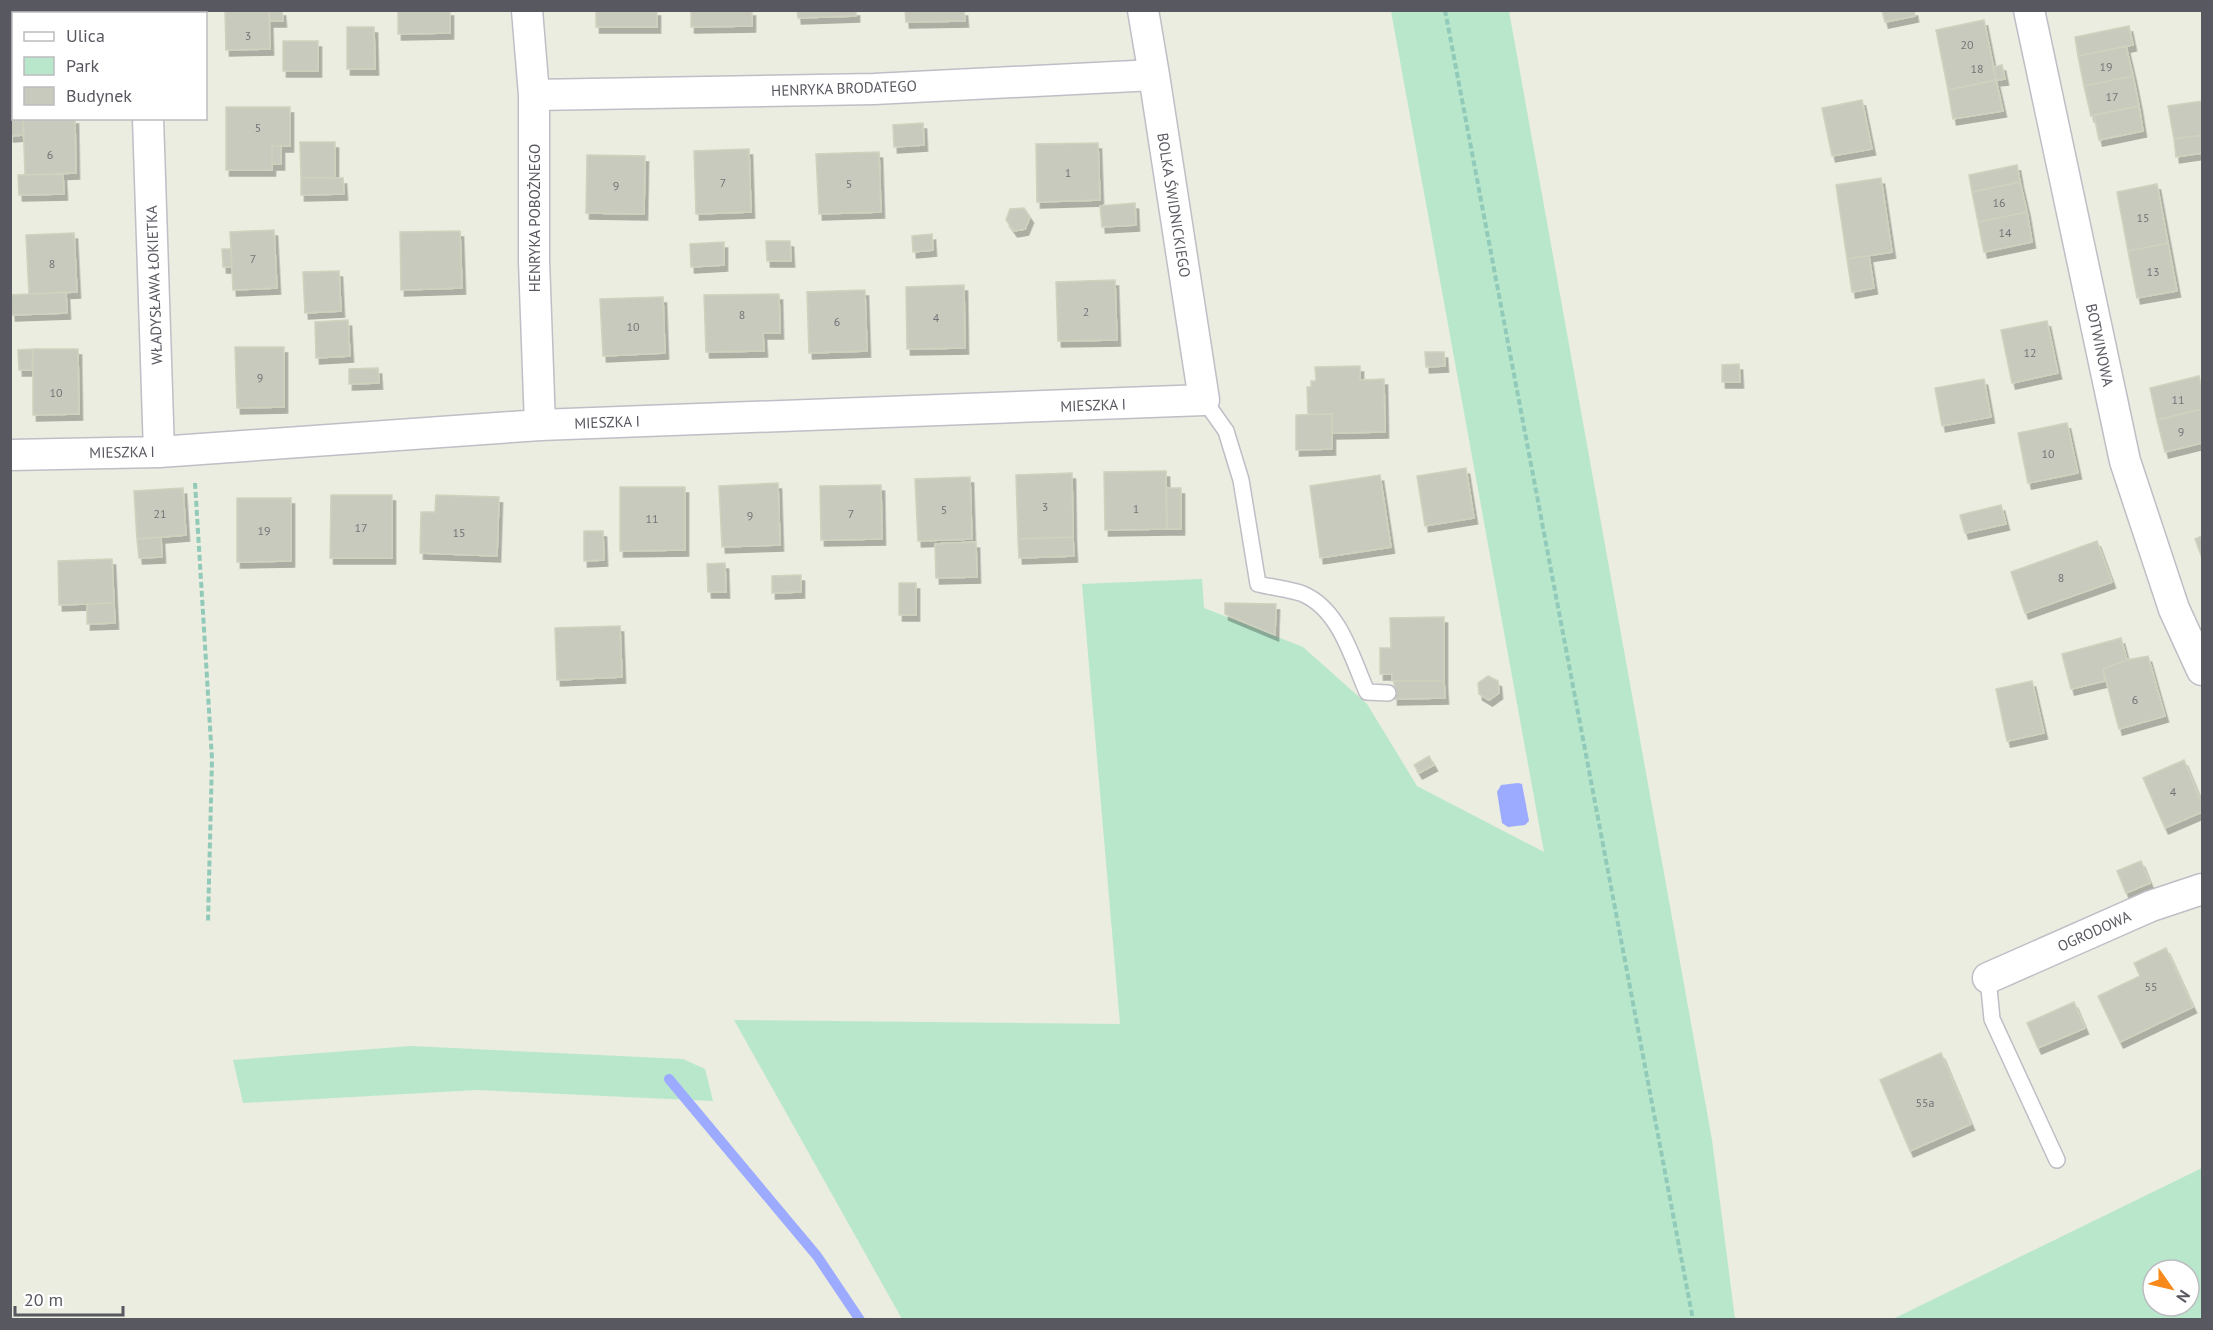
<svg xmlns="http://www.w3.org/2000/svg" width="2213" height="1330" font-family="'PT Sans',sans-serif">
	<defs>
		<filter id="shadow"><feDropShadow dx="3.5" dy="6" stdDeviation="0" flood-color="#0004"/></filter>
	</defs>
	<rect width="100%" height="100%" fill="#eaeddf"/>
	<path fill="#b8e7cc" fill-rule="evenodd" d="M1391 11H1509L1712 1140 1735 1319H902L734 1020 1120 1024 1082 584 1202 579 1204 608 1303 647 1367 704 1417 786 1544 852Z
		M411 1046 683 1059 705 1069 713 1101 477 1090 243 1103 233 1060Z
		M2202 1168V1319H1893ZM2153 1270H2189V1306H2153Z"/>
	<path fill="#9caaff" d="M1518 783 1522 784 1529 821 1525 825 1508 827 1502 823 1497 792 1501 785Z"/>
	<g fill="none" stroke-linecap="round" stroke-linejoin="round">
		<path stroke="#9caaff" stroke-width="10" d="M669 1079 817 1256 860 1320"/>
	</g>
	<path fill="#c9cabe" stroke="#cfd2bd" stroke-width="1.5" filter="url(#shadow)" d="M19 10H74V14H19Z
		M225 10H269L270 49 226 50Z
		M269 10H282L283 21H270Z
		M398 10H450V33L398 34Z
		M596 10H657V27H596Z
		M691 10H752V26L691 27Z
		M797 10H856V16L798 18Z
		M905 10H964L965 21 906 22Z
		M1882 10H1914L1915 16 1885 22Z
		M1984 20 1996 80 1948 90 1936 30Z
		M2129 26 2133 45 2078 56 2075 37Z
		M347 27H374L375 69H347Z
		M283 41H318V71H283Z
		M2126 46 2133 76 2084 86 2078 56Z
		M2002 65 2005 79 1996 80 1993 67Z
		M2133 76 2139 106 2091 116 2084 86Z
		M1996 80 2003 111 1953 119 1948 90Z
		M1862 100 1872 149 1832 156 1822 108Z
		M2202 101V135L2174 139 2168 106Z
		M2139 106 2143 131 2099 140 2094 115Z
		M226 107H290V146H272V170H226Z
		M10 114H14V118H23L24 135 10 136Z
		M23 118H75L76 173 25 175Z
		M923 123 924 145 894 147 893 125Z
		M2202 135V153L2176 157 2174 139Z
		M300 142H335V178H301Z
		M1098 143 1100 200 1037 202 1036 144Z
		M272 146H281V164H272Z
		M749 149 751 212 696 214 694 151Z
		M879 152 881 212 819 214 816 154Z
		M587 155 645 156 644 214 586 213Z
		M2017 165 2020 182 1972 192 1969 175Z
		M63 174 64 194 19 195 18 175Z
		M301 178H343L344 194 301 195Z
		M1881 178 1892 252 1847 259 1836 185Z
		M2020 182 2027 212 1978 222 1972 192Z
		M2157 184 2168 243 2128 251 2117 192Z
		M1135 203 1136 225 1102 227 1100 206Z
		M1024 208 1030 217 1025 229 1014 231 1006 220 1010 209Z
		M2027 212 2032 242 1984 252 1978 222Z
		M274 230 277 288 233 290 230 232Z
		M460 231 462 288 401 290 400 232Z
		M74 233 77 292 29 294 26 235Z
		M932 234 933 250 913 252 912 236Z
		M766 241H790L791 261H767Z
		M724 242V265L691 267 690 244Z
		M2168 243 2177 291 2137 298 2128 251Z
		M222 249H231L232 267H223Z
		M1869 256 1874 288 1852 292 1847 259Z
		M339 271 341 311 305 313 303 272Z
		M1115 280 1117 340 1058 341 1056 282Z
		M964 285 965 348 907 349 906 287Z
		M865 290 867 351 809 353 807 292Z
		M66 292 67 313 12 315 10 295Z
		M779 294 780 333H763L764 351 706 352 704 295Z
		M663 297 665 353 603 356 600 299Z
		M348 320 350 356 316 358 315 322Z
		M2047 321 2058 373 2012 383 2001 330Z
		M235 347H284V407L237 408Z
		M33 349H78L79 414 33 415Z
		M33 349 32 370H19L18 350Z
		M1425 352H1444L1445 366 1426 367Z
		M1739 364 1740 382H1722V365Z
		M1360 366V380L1384 379 1385 432 1332 433V414H1308L1307 387H1311V381H1316L1315 367Z
		M378 368 379 383 349 384V369Z
		M2199 376 2202 389V409L2157 420 2150 388Z
		M1984 379 1991 417 1942 426 1935 388Z
		M2202 409V443L2165 452 2157 420Z
		M1332 414V449L1296 450V415Z
		M2067 423 2078 473 2028 483 2018 433Z
		M1466 468 1474 518 1425 526 1417 476Z
		M1166 471 1167 529 1105 530 1104 472Z
		M1072 473 1073 537 1018 539 1016 475Z
		M1380 475 1391 547 1320 558 1310 486Z
		M970 477 972 539 918 541 915 479Z
		M778 483 780 545 722 547 719 486Z
		M881 485 882 539 821 540 820 486Z
		M620 487H685V550L620 551Z
		M183 488 186 535 137 539 134 491Z
		M1166 488H1181V529H1167Z
		M331 495H392V558H330Z
		M436 495 499 497 497 556 420 553 421 512H435Z
		M237 498H291V561L237 562Z
		M2001 505 2006 524 1965 533 1960 515Z
		M584 531H603L604 560 584 561Z
		M2202 536V558L2195 539Z
		M161 537 162 557 139 558 137 539Z
		M1073 537 1074 556 1019 558 1018 539Z
		M2097 541 2112 582 2025 613 2011 572Z
		M976 542 977 577 936 578 935 544Z
		M112 559 114 603 59 605 58 561Z
		M725 563 726 592H708L707 564Z
		M801 575V592L772 593V576Z
		M899 583H916V615H899Z
		M114 603 115 623 87 624V604Z
		M1225 603 1276 604 1275 635 1225 614Z
		M1444 617V681H1392V674H1380V648H1391L1390 618Z
		M620 626 622 677 557 680 555 628Z
		M2121 638 2127 660 2103 669 2105 681 2071 689 2062 654Z
		M2148 656 2165 716 2119 729 2103 669 2127 660Z
		M1488 676 1498 681 1499 693 1489 700 1479 694 1478 683Z
		M1394 681H1444L1445 698 1394 699Z
		M2032 681 2044 733 2007 741 1996 689Z
		M1429 756 1434 765 1419 773 1414 765Z
		M2184 760 2202 804V812L2165 828 2143 778Z
		M2141 861 2150 883 2126 893 2117 871Z
		M2166 948 2193 1007 2120 1042 2098 996 2140 976 2134 963Z
		M2074 1002 2085 1028 2038 1048 2027 1023Z
		M1941 1053 1971 1124 1910 1151 1880 1080Z"/>
	<g fill="none" stroke-linecap="round" stroke-linejoin="round">
		<g stroke="#bfbec7" stroke-width="18">
			<path id="service" d="M1204 400 1226 431 1241 480 1258 584C1270 587 1294 590 1303 594 1340 610 1352 658 1367 692L1388 693
				M1988 978 1992 1019 2057 1160"/>
		</g>
		<g stroke="#bfbec7" stroke-width="33">
			<path id="minor" d="M145 10V14
				M527 10 534 95V261L540 425
				M2029 10 2125 461 2174 609 2202 670
				M534 95 874 89 1154 75
				M148 118 159 452
				M10 455 159 452 540 425 1204 400 1154 75 1143 10
				M1988 978 2151 906 2202 889"/>
		</g>
		<path stroke="#92caba" stroke-width="4" stroke-dasharray="6 3" stroke-linecap="butt" d="M1445 10 1693 1320
			M195 483 212 759 208 922"/>
		<use href="#service" stroke="#fff" stroke-width="15"/>
		<use href="#minor" stroke="#fff" stroke-width="30"/>
	</g>
	<g text-anchor="middle" dominant-baseline="central" stroke-width="6" stroke-linejoin="round" paint-order="stroke">
		<g font-size="12" fill="#747478">
			<text x="248" y="35">3</text>
			<text x="1967" y="44">20</text>
			<text x="2106" y="66">19</text>
			<text x="1977" y="68">18</text>
			<text x="2112" y="96">17</text>
			<text x="258" y="127">5</text>
			<text x="50" y="154">6</text>
			<text x="1068" y="172">1</text>
			<text x="723" y="182">7</text>
			<text x="849" y="183">5</text>
			<text x="616" y="185">9</text>
			<text x="1999" y="202">16</text>
			<text x="2143" y="217">15</text>
			<text x="2005" y="232">14</text>
			<text x="253" y="258">7</text>
			<text x="52" y="263">8</text>
			<text x="2153" y="271">13</text>
			<text x="1086" y="311">2</text>
			<text x="742" y="314">8</text>
			<text x="936" y="317">4</text>
			<text x="837" y="321">6</text>
			<text x="633" y="326">10</text>
			<text x="2030" y="352">12</text>
			<text x="260" y="377">9</text>
			<text x="56" y="392">10</text>
			<text x="2178" y="399">11</text>
			<text x="2181" y="431">9</text>
			<text x="2048" y="453">10</text>
			<text x="1045" y="506">3</text>
			<text x="1136" y="508">1</text>
			<text x="944" y="509">5</text>
			<text x="160" y="513">21</text>
			<text x="851" y="513">7</text>
			<text x="750" y="515">9</text>
			<text x="652" y="518">11</text>
			<text x="361" y="527">17</text>
			<text x="264" y="530">19</text>
			<text x="459" y="532">15</text>
			<text x="2061" y="577">8</text>
			<text x="2135" y="699">6</text>
			<text x="2173" y="791">4</text>
			<text x="2151" y="986">55</text>
			<text x="1925" y="1102">55a</text>
		</g>
		<g font-size="15" fill="#585861" stroke="#fff">
			<text transform="translate(844 88) rotate(-2)">HENRYKA BRODATEGO</text>
			<text transform="translate(1174 205) rotate(81)">BOLKA ŚWIDNICKIEGO</text>
			<text transform="translate(534 218) rotate(-90)">HENRYKA POBOŻNEGO</text>
			<text transform="translate(154 285) rotate(-92)">WŁADYSŁAWA ŁOKIETKA</text>
			<text transform="translate(2100 345) rotate(78)">BOTWINOWA</text>
			<text transform="translate(1093 405) rotate(-2)">MIESZKA I</text>
			<text transform="translate(607 422) rotate(-2)">MIESZKA I</text>
			<text transform="translate(122 452) rotate(-1)">MIESZKA I</text>
			<text transform="translate(2094 931) rotate(-24)">OGRODOWA</text>
		</g>
	</g>
	<rect width="2213" height="1330" fill="none" stroke="#585861" stroke-width="24"/>
	<rect x="12" y="12" width="195" height="108" fill="#ffffff" stroke="#bcbcc0" stroke-width="1.5"/>
	<rect x="24" y="32" width="30" height="9" fill="#ffffff" stroke="#bcbcc0" stroke-width="1.5"/>
	<text x="66" y="42" font-size="18" fill="#585861">Ulica</text>
	<rect x="24" y="57" width="30" height="18" fill="#b8e7cc" stroke="#bcbcc0" stroke-width="1.5"/>
	<text x="66" y="72" font-size="18" fill="#585861">Park</text>
	<rect x="24" y="87" width="30" height="18" fill="#c9cabe" stroke="#bcbcc0" stroke-width="1.5"/>
	<text x="66" y="102" font-size="18" fill="#585861">Budynek</text>
	<g transform="translate(2171 1288) rotate(124)"><circle r="28" fill="#ffffff" stroke="#bcbcc0" stroke-width="1.5"/>
	<path d="M0-4.5L10 22L0 15L-10 22Z" fill="#f78a1b"/>
	<text y="-9" font-size="16" font-weight="bold" text-anchor="middle" fill="#585861">N</text>
	</g>
	<path d="M15 1306v9h108v-9" fill="none" stroke="#585861" stroke-width="3"/>
	<text x="24" y="1306" font-size="18" fill="#585861" stroke="#ffffff" stroke-width="4.5" paint-order="stroke">20 m</text>
</svg>
